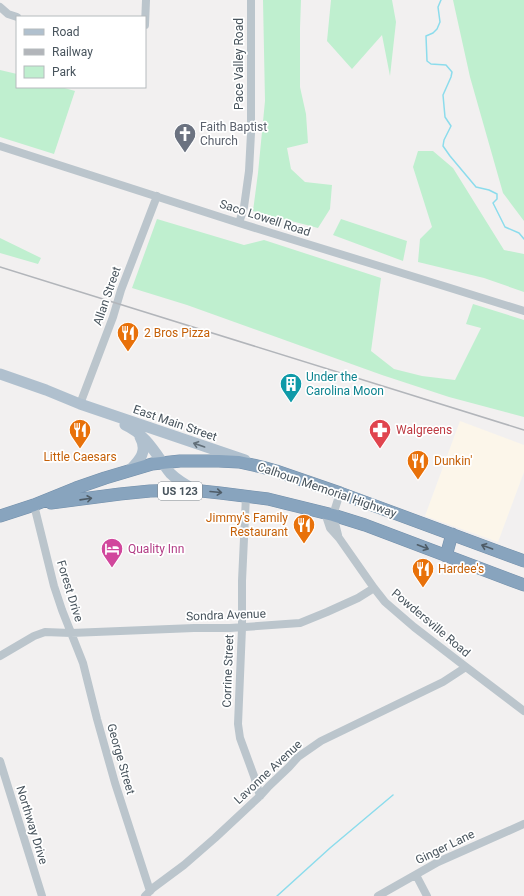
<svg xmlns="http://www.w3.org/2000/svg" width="524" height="896" font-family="Roboto,sans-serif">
	<rect width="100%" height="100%" fill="#f2f0f0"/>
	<path fill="#fcf6ea" d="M460 421 524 445V472L498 542 425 516Z"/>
	<path fill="#bfefcf" d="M263 0H301L300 28V87L306 114 308 143 287 148 291 169 305 182 332 185 330 209 318 228 253 211 258 173 265 101Z
		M331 0H392L396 22 390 76 382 35 352 69 327 41Z
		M453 0H524V221L503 193 470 77Z
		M0 70 17 74V87H61L75 91 54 154 0 137Z
		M418 151H433L453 168 504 250 524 254V292L484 278 418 262 420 239 432 227 413 167Z
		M157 219 244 245 264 240 381 278 371 351 394 369 422 376 455 380 481 328 466 324 473 304 524 320V417L449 397 382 375 187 305 132 288Z
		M341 219 407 241 403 261 333 235Z
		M0 238 41 258 38 264 0 253Z"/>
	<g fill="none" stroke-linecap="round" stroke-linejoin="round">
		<path stroke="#8cdcec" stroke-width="1.5" d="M441 0 438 7 440 22 437 29 433 33 426 36 427 61 431 64 446 65 452 72 451 77 443 95 445 117 451 126 444 140 443 146 450 156 476 187 489 190 497 194V199L493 203 505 227 519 233 524 239
			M277 896 330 848 393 795"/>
		<g stroke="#738faa" stroke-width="13">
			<path id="highway" d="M51 503 120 494 150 491 192 490 220 493 268 499 333 515 365 525 524 585
				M0 516 34 505 76 488 105 478 152 464 180 461H219L239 462 262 467 276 471 340 493 524 561
				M446 556 452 534"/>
		</g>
		<path stroke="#bbc5cc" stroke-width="8" d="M0 7 8 14 17 17
			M145 25 146 0
			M0 146 239 223 431 282 524 311
			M239 223 244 207 249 171 251 133V0
			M80 404 113 317 121 290 157 196
			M246 496 242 581V628L238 724 240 738 254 776 260 796
			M34 505 54 586 62 610 83 663 97 719 115 783 150 891
			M325 513 330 528 339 538 374 588 385 602 414 627 466 667 524 711
			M338 535 333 515 340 493
			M0 656 34 636 45 632 71 633 194 628H230L300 623 327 612 358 598 374 588
			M0 761 42 896
			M416 875 427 896
			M145 896 153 888 184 865 215 838 260 796 269 786 289 767 298 757 321 741 443 682 466 667
			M378 896 438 862 524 824"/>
		<path stroke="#b0c0ce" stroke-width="11" d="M0 374 46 390 80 404 245 460
			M125 425C146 434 157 456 170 473 178 481 187 486 197 491
			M130 470C140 460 148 451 140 437"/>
		<use href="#highway" stroke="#88a4be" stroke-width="12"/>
		<path stroke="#b2b5ba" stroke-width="1.5" d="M0 267 524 430"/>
	</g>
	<defs><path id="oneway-shaft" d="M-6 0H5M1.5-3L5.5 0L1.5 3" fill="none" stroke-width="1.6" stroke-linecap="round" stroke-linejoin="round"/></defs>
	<use stroke="#626f79" href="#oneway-shaft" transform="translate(199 445) rotate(-161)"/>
	<g stroke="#4e5c67">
		<use href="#oneway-shaft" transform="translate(216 492) rotate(5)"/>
		<use href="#oneway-shaft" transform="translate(86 499) rotate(-8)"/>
		<use href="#oneway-shaft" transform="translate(423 547) rotate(21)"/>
		<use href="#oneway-shaft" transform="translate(487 547) rotate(-160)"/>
	</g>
	<defs>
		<g id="church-pin" transform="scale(1.15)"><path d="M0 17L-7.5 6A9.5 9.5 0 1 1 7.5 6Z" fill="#6b7280" stroke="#fff"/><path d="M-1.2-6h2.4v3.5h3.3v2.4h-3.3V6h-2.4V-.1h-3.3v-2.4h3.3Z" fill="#fff"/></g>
		<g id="restaurant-pin" transform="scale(1.15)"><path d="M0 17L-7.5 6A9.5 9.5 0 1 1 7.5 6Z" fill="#e8710a" stroke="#fff"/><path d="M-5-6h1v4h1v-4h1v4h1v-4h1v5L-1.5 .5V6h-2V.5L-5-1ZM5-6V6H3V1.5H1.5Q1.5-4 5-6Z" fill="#fff"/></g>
		<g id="building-pin" transform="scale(1.15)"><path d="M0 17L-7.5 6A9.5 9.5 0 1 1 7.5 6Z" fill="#0f9aa8" stroke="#fff"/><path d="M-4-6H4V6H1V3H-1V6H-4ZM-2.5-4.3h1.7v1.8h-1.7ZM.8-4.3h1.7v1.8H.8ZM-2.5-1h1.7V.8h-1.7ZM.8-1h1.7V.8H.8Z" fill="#fff"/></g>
		<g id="pharmacy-pin" transform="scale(1.15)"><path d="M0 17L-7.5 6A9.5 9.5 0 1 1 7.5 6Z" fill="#e0444e" stroke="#fff"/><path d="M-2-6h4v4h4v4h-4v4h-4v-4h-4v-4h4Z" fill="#fff"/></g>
		<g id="hotel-pin" transform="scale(1.15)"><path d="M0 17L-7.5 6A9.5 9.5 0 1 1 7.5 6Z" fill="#d1479c" stroke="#fff"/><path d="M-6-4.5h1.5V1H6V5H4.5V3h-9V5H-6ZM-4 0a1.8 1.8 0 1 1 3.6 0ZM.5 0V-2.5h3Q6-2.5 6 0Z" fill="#fff"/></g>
	</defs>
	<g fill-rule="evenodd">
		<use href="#church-pin" x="185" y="134"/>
		<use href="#restaurant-pin" x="128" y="333"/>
		<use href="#building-pin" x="291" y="384"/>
		<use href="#restaurant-pin" x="80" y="430"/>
		<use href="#pharmacy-pin" x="380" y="430"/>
		<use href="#restaurant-pin" x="418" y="461"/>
		<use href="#restaurant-pin" x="304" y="525"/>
		<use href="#hotel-pin" x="112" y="549"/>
		<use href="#restaurant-pin" x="423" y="569"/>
	</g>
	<g text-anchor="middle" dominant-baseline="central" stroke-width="3.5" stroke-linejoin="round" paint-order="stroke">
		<rect fill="#fff" stroke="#7f878e" stroke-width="1" x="158" y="482" width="44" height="18" rx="3"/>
		<g font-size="11" font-weight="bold" fill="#48545d">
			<text x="180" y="491">US 123</text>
		</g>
		<g font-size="12" fill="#48545d" stroke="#fff">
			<text transform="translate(239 64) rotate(-90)">Pace Valley Road</text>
			<text transform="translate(265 218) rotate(18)">Saco Lowell Road</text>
			<text transform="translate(107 296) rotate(-71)">Allan Street</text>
			<text transform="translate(175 423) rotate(19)">East Main Street</text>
			<text transform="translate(327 490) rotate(19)">Calhoun Memorial Highway</text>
			<text transform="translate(70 591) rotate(73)">Forest Drive</text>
			<text transform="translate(226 615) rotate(-2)">Sondra Avenue</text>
			<text transform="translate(431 623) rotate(40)">Powdersville Road</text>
			<text transform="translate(228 671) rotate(-88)">Corrine Street</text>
			<text transform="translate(121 759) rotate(74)">George Street</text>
			<text transform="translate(268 772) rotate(-43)">Lavonne Avenue</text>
			<text transform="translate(32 825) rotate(73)">Northway Drive</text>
			<text transform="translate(445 847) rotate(-26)">Ginger Lane</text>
		</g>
		<g font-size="12" fill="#5b616d" stroke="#fff" text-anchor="start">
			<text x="200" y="127">Faith Baptist<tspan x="200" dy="14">Church</tspan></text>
		</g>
		<g font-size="12" fill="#c56008" stroke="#fff" text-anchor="start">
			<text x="144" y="333">2 Bros Pizza</text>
			<text x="80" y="457" text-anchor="middle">Little Caesars</text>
			<text x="434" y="461">Dunkin'</text>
			<text x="288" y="518" text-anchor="end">Jimmy's Family<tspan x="288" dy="14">Restaurant</tspan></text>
			<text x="438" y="569">Hardee's</text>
		</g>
		<g font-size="12" fill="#0d838f" stroke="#fff" text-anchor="start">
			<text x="306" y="377">Under the<tspan x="306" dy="14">Carolina Moon</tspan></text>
		</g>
		<g font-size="12" fill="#be3a42" stroke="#fff" text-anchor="start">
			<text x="396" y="430">Walgreens</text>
		</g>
		<g font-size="12" fill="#b23c85" stroke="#fff" text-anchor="start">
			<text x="128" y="549">Quality Inn</text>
		</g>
	</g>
	<rect x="16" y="16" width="130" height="72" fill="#ffffff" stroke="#b6bbbe"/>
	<rect x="24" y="29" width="20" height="6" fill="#b0c0ce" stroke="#b6bbbe"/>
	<text x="52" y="36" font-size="12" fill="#48545d">Road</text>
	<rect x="24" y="49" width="20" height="6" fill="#b2b5ba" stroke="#b6bbbe"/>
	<text x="52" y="56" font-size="12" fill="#48545d">Railway</text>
	<rect x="24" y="66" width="20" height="12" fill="#bfefcf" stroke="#b6bbbe"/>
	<text x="52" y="76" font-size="12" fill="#48545d">Park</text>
</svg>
